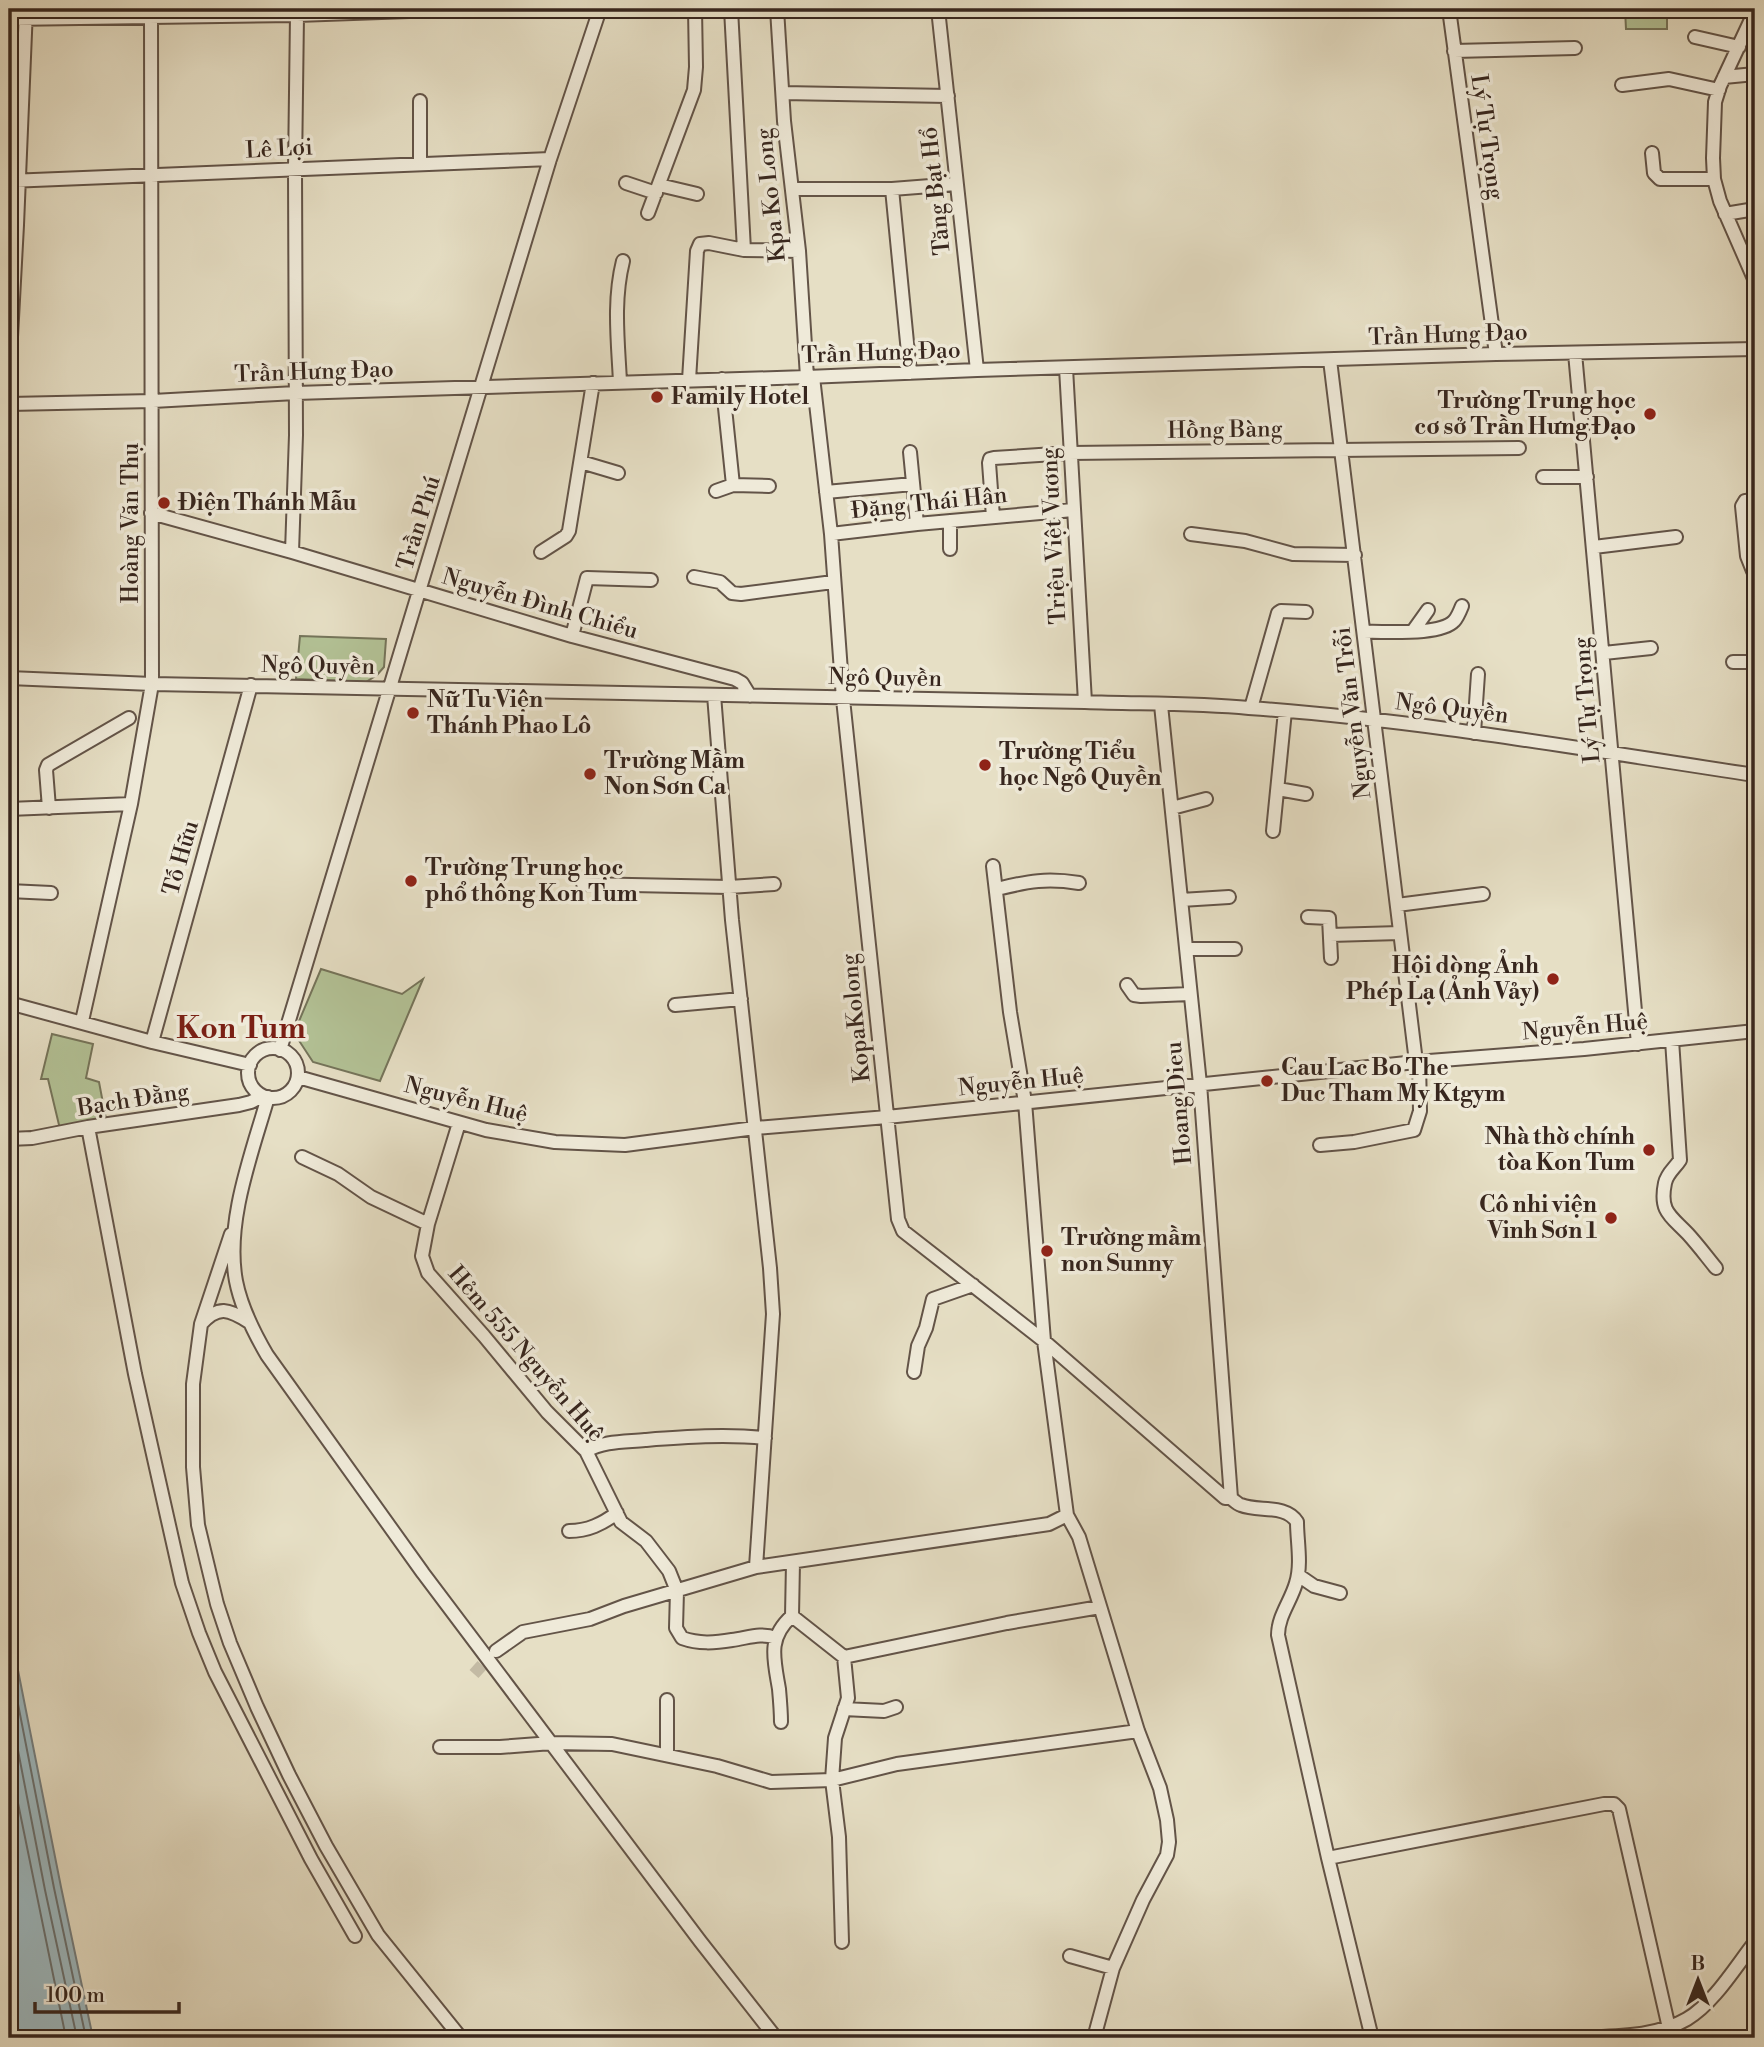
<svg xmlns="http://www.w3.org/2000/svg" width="1764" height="2047" font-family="'Libre Bodoni',serif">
	<rect width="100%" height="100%" fill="#e6dfc5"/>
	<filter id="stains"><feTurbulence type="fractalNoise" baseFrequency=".00286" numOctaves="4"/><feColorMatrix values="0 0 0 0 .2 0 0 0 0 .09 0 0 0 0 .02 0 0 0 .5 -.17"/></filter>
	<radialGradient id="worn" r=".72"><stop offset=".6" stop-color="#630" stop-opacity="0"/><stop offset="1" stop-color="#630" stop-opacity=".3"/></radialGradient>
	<path fill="#b3c296" stroke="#75745a" stroke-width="2" d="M1625 9H1667V29H1626Z
		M300 636 386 639 384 667 377 675 366 682 296 679Z
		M321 969 402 994 423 979 380 1081 313 1062 294 1033Z
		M52 1034 93 1044 86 1078 99 1082 106 1119 60 1129 48 1079H41Z"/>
	<path fill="#9db9c0" stroke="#747e7f" stroke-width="2" d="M9 1625 61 1887 93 2038H9Z"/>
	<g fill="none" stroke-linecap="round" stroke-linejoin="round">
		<path stroke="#6a706f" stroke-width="2" d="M9 1658 54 1888 86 2038
			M9 1704 45 1890 77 2038
			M9 1759 66 2038"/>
		<path stroke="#c3baa4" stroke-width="12" stroke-dasharray="12 6" stroke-linecap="butt" d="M474 1674 493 1653"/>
		<g stroke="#635448" stroke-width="16">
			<path id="minor" d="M731 9 744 250
				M777 9 784 121 799 251 807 377
				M938 9 977 370
				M1449 9 1496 354
				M1755 11 1720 86 1715 102 1713 158 1714 179 1720 201 1755 281
				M9 19 297 15 466 9
				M1695 37 1739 47
				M1454 51 1575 48
				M1724 77 1755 74
				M1622 85 1669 79 1719 90
				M783 93 948 96
				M420 101V164
				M1652 153 1654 173 1660 179H1714
				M9 181 550 159
				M626 183 656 193
				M659 185 697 194
				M792 189H892L956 184
				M892 189 910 373
				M648 213 694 90 696 67 695 9
				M1725 214 1755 209
				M1575 353 1638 1044
				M1330 360 1416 1062
				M1066 368 1085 702
				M9 374 17 225 26 9
				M813 377 831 534 843 699 898 1219 903 1231 1044 1341 1225 1498H1231C1232 1499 1239 1505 1241 1505 1258 1512 1286 1504 1297 1522 1297 1541 1302 1564 1296 1583 1291 1601 1278 1616 1278 1635L1328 1858 1372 2038
				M722 379 733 485
				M689 380 697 251 700 244 709 243 744 250 799 251
				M620 382C618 341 613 301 623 261
				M9 404 153 401 296 393 807 377 977 370 1496 354 1755 349
				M910 452 917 524
				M581 462 618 473
				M1543 477H1587
				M716 491 733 485 769 486
				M826 492 913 484
				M151 513 292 552 572 636 735 679 742 683 750 696
				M993 517 989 463 990 459 994 458 1070 453 1519 448
				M950 521V549
				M831 534 917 524 1073 510
				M1191 534 1245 541 1293 554 1355 555
				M1594 547 1676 537
				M292 552 296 435 295 169 297 15
				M541 552 566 536 569 531 593 383
				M1753 571 1747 556 1742 506 1745 501 1755 500
				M694 577 720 582 732 593 741 594 833 582
				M1413 631 1428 610
				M1364 632C1384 631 1440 636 1454 621 1457 618 1460 611 1462 606
				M572 636 587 578 651 580
				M1604 653 1651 648
				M1733 662H1755
				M9 678 152 684 1085 702C1140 704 1195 703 1249 708 1419 720 1587 750 1755 775
				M714 695 732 920 770 1268 773 1314 756 1567
				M1161 705 1200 1084 1231 1498
				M1251 708 1278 613 1281 611 1306 612
				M1474 733 1478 674
				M1278 789 1306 794
				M49 808 46 770 48 765 129 718
				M1172 808 1206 799
				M9 809 131 804
				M1273 831 1285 711
				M993 866 1010 1012 1025 1102 1044 1341 1067 1515 1079 1537 1138 1731 1160 1788 1167 1820 1169 1842 1167 1855 1143 1900 1113 1968 1094 2038
				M583 884 729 887 774 884
				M997 889C1029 881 1047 878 1079 883
				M9 891 51 893
				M1181 900 1229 897
				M1397 905 1483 894
				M1308 917 1329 918 1331 958
				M1330 935 1400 933
				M1186 949H1235
				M1127 985 1134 995 1141 996 1190 994
				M9 1003 152 1042 250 1065
				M675 1005 741 999
				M82 1021 131 804 152 684 151 17
				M1672 1040 1680 1160C1675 1168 1667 1173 1665 1183 1659 1212 1671 1216 1688 1234 1698 1245 1707 1257 1716 1268
				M152 1042 251 685
				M248 1073a25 25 0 1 1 50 0a25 25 0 1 1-50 0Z
				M280 1050 550 159 600 9
				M298 1077 486 1130 555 1142 625 1145 755 1128 887 1117 1416 1062 1584 1049 1755 1031
				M268 1097C252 1153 225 1222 236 1281 241 1307 253 1331 267 1355L423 1573 700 1941 776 2038
				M459 1123 428 1224 422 1256 428 1273 484 1336 547 1412 586 1451 621 1522 646 1541 669 1571 677 1591 676 1628 682 1638C699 1644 714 1643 732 1640 748 1638 760 1632 776 1638
				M88 1127 135 1374 182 1583 199 1633 215 1672 311 1859 355 1936
				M9 1139 32 1138 88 1127 239 1105 251 1102 262 1096
				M1320 1145 1354 1142 1414 1130 1420 1111 1419 1061
				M302 1157 338 1174 371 1197 428 1224
				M231 1234 201 1324 193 1384V1467L198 1525 217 1604 230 1643 257 1707 289 1775 326 1846 378 1935 461 2038
				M201 1324C218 1305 229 1309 249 1322
				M914 1372 918 1346 926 1328 933 1299 973 1285
				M586 1451C604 1441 624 1442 645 1440 685 1437 724 1434 765 1438
				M569 1531C588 1531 602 1524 617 1513
				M793 1562 792 1616 844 1657 848 1698 835 1738 832 1780 839 1837 842 1942
				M1298 1575 1314 1586 1340 1593
				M496 1651 523 1632 590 1619 624 1606 756 1567 1049 1524 1067 1515
				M844 1657 1007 1623 1100 1607
				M844 1709 884 1711 896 1707
				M781 1722C781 1711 780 1700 779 1689 774 1659 767 1638 792 1616
				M440 1747H500L552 1743 612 1744 717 1766 771 1782 832 1780 897 1764 1138 1731
				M667 1755V1700
				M1328 1858 1604 1804H1614L1619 1809 1669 2028
				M1070 1956 1113 1968
				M1576 2038C1612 2036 1655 2038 1687 2019 1714 2003 1736 1966 1755 1942"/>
		</g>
		<use href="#minor" stroke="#efead9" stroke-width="12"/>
	</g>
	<g fill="#8f2418" stroke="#efead9" stroke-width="2.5">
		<circle cx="657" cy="397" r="7"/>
		<circle cx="1650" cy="414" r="7"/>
		<circle cx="164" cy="503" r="7"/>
		<circle cx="413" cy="713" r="7"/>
		<circle cx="985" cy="765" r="7"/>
		<circle cx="590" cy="774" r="7"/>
		<circle cx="411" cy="881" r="7"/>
		<circle cx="1553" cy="979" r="7"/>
		<circle cx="1267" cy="1081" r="7"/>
		<circle cx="1649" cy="1150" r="7"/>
		<circle cx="1611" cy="1218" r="7"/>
		<circle cx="1047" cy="1251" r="7"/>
	</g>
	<g text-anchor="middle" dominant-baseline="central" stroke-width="7" stroke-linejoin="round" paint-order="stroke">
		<g font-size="23" fill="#37261e" stroke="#efead9">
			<text transform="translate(1487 137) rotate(82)">Lý Tự Trọng</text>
			<text transform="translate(279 149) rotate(-3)">Lê Lợi</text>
			<text transform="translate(936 191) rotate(-96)">Tăng Bạt Hổ</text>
			<text transform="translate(771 195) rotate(-96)">Kpa Ko Long</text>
			<text transform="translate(1448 335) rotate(-2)">Trần Hưng Đạo</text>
			<text transform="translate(881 353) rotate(-2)">Trần Hưng Đạo</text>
			<text transform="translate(314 372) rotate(-2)">Trần Hưng Đạo</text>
			<text transform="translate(1225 430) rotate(-1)">Hồng Bàng</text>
			<text transform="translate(929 503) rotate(-6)">Đặng Thái Hân</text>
			<text transform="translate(131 523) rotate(-90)">Hoàng Văn Thụ</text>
			<text transform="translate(419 523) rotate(-73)">Trần Phú</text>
			<text transform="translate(1054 536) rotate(-93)">Triệu Việt Vương</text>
			<text transform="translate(540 604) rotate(16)">Nguyễn Đình Chiểu</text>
			<text transform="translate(318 666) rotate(1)">Ngô Quyền</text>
			<text transform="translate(885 678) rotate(1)">Ngô Quyền</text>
			<text transform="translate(1587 700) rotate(-95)">Lý Tự Trọng</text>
			<text transform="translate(1452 709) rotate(7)">Ngô Quyền</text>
			<text transform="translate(1353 713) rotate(-97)">Nguyễn Văn Trỗi</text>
			<text transform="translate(181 858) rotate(-74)">Tố Hữu</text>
			<text transform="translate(856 1018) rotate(-96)">KopaKolong</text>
			<text transform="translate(1585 1027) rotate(-5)">Nguyễn Huệ</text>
			<text transform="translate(1021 1082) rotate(-6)">Nguyễn Huệ</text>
			<text transform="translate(133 1100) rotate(-9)">Bạch Đằng</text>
			<text transform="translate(466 1100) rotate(14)">Nguyễn Huệ</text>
			<text transform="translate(1179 1103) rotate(-95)">Hoang Dieu</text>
			<text transform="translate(526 1354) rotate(49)">Hẻm 555 Nguyễn Huệ</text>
		</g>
		<g font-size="23" font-weight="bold" fill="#37261e" stroke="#efead9" text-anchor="start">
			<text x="671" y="397">Family Hotel</text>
			<text x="1636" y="401" text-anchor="end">Trường Trung học<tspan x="1636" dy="26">cơ sở Trần Hưng Đạo</tspan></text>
			<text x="178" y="503">Điện Thánh Mẫu</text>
			<text x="427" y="700">Nữ Tu Viện<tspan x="427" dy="26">Thánh Phao Lô</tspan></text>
			<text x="999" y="752">Trường Tiểu<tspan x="999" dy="26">học Ngô Quyền</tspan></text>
			<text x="604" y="761">Trường Mầm<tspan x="604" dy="26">Non Sơn Ca</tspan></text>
			<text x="425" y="868">Trường Trung học<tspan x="425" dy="26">phổ thông Kon Tum</tspan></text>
			<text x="1539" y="966" text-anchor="end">Hội dòng Ảnh<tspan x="1539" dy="26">Phép Lạ (Ảnh Vảy)</tspan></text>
			<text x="1281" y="1068">Cau Lac Bo The<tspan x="1281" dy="26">Duc Tham My Ktgym</tspan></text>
			<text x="1635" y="1137" text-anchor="end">Nhà thờ chính<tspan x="1635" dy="26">tòa Kon Tum</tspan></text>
			<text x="1597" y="1205" text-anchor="end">Cô nhi viện<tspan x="1597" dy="26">Vinh Sơn 1</tspan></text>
			<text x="1061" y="1238">Trường mầm<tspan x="1061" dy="26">non Sunny</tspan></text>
		</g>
		<g font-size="30" font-weight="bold" fill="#7a1f14" stroke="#efead9">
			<text x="241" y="1029">Kon Tum</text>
		</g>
	</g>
	<rect width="1764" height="2047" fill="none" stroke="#e6dfc5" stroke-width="35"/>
	<rect x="10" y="10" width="1743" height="2026" fill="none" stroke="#37261e" stroke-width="3.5"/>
	<rect x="18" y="18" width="1729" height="2012" fill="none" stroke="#37261e" stroke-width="2"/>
	<g transform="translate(1698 1980)" stroke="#efead9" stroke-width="5" paint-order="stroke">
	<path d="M0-5L12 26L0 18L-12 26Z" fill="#37261e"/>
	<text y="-10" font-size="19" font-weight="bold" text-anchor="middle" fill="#37261e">B</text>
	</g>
	<path d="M35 2002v10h144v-10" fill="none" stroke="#37261e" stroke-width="3.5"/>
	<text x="46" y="2002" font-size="21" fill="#37261e" stroke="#efead9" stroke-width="5" paint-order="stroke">100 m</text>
	<rect width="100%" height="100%" filter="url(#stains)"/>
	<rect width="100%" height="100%" fill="url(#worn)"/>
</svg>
